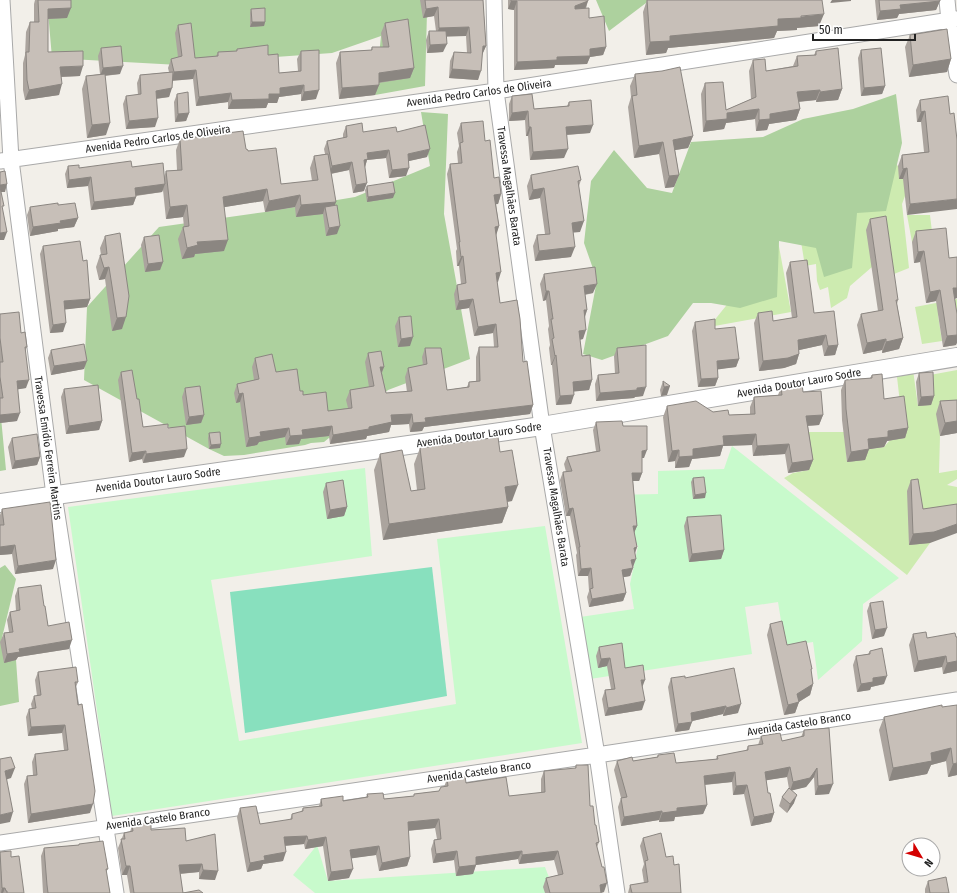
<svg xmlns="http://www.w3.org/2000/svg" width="957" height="893" font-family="'Fira Sans Condensed',sans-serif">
	<rect width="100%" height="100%" fill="#f2efe9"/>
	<path fill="#cdebb0" d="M859 139 917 179 905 196 902 204 909 268 889 276 872 267 850 286 847 298 831 308 828 287 820 290 817 281 816 264 805 266 797 217Z
		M907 215H930L933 240 912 242Z
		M778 241 791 312 709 327Z
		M957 299V339L938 315 942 341 922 344 915 307Z
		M913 370 918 406 930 375 957 370V410L940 436 939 473 957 470V479L947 485 957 487V513L930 543 907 575 784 478 793 473 809 470 803 432H844L847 462 864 450 884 447 890 440 904 438 897 377Z"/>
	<path fill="#add19e" d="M47 0H431L427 12 425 86 375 95 381 36 332 53 191 63 179 65 52 58Z
		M596 0H653L646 3 609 31Z
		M896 94 902 143 886 211 857 213 852 268 824 277 816 248 779 241 777 297 740 308 711 303H693L668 336 602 360 583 354 597 280 584 243 591 181 614 150 647 188 672 193 691 142 763 137 803 119 853 109Z
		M421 112 448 114 444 214 470 359 388 390 324 442 311 443 305 445 244 455 224 456 209 449 84 380 87 307 159 227 265 212 355 197 430 166Z
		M0 407 6 470 0 471Z
		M5 565 16 579 1 642 16 660 19 702 0 706V568Z"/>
	<path fill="#c8facc" d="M732 446 899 578 863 604 862 641 818 680 813 642 785 646 778 602 745 607 752 654 590 679 580 617 634 609 630 584 638 546 615 517 614 495 658 494V471L724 469Z
		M365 468 372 556 211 580 239 741 456 704 437 539 545 526 582 743 112 816 68 507Z
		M317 845 328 881 545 867 555 893H315L293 875Z"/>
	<path fill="#88e0be" d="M432 567 447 696 245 733 230 592Z"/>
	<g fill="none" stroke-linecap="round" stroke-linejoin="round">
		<g stroke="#a9a9a9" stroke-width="17">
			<path id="minor" d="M2 0 11 160 54 495 116 893
				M494 0 496 91 542 426 597 755 617 893
				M947 0 949 21 957 75
				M0 161 496 91 957 19
				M0 843 597 755 957 700"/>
		</g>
		<g stroke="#a9a9a9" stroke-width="20">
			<path id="tertiary" d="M0 503 542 426 957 357"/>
		</g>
		<use href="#minor" stroke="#fff" stroke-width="15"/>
		<use href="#tertiary" stroke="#fff" stroke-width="18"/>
	</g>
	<path fill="#aba49e" d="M35 0H71L67 18 48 19V52L80 76 61 77 59 95 25 100 23 90V63L25 55 26 32 30 22H34V4Z
		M420 0H483L486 46 482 55 478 80 449 78 450 61 454 52 467 53 466 36H446L443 52 427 53 426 40 429 31H436L434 16 423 18Z
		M508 0H588L586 9 589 18 606 47 603 55 590 57 587 64 555 65 554 68 514 70V10L508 9Z
		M647 0 819 26 797 28V30L777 31 774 38 668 48 666 53 646 55 643 12Z
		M875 0H940L936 10 899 14 897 18 877 20Z
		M251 9 265 22 264 26 250 27V13Z
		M385 23 414 68 410 78 379 83V85L375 95 339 99 336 63 340 52 371 50 372 47H383L381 33Z
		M178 25 195 58 216 56 218 52 236 51 237 49 268 55 279 73 298 71 297 59 301 51 316 99 301 101V94L279 97 277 103H268L266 108 228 109V102L196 106 193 79 173 80 169 97 156 99 155 127 126 129 123 104 126 96 138 95 137 83 140 75 169 72 168 68 171 59 178 57 175 33Z
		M910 35 951 59 947 72 909 77 905 47Z
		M101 48 120 74 105 76 106 135 87 138 82 89 86 76 100 74 98 56Z
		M861 50 885 86 882 94 861 96 858 58Z
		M816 51 842 89 838 100 816 102V100L799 102 800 109 796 120 769 124 767 130 756 131 755 119 726 123 724 129 703 132 701 94 705 83 726 110 751 99 749 71 753 60 766 71 793 66 797 56 814 55Z
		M635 74 693 136 688 148 675 150 679 175 674 187 665 188 659 154 634 158 628 107 631 97 630 86Z
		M177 94 189 113 186 121 175 122 174 102Z
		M512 96 534 109 567 106 569 102 590 133 567 135 564 158 530 160 528 136H526L525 120 509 121V104Z
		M920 100 950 114 907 215 903 179H899L898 166 902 155 924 152 921 122H917L916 110Z
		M461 123 485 141 494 178 501 194 498 204H496L499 226 496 234 498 282H497L500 303 523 362 533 405 530 414 424 427 422 431 410 432 409 424 391 425 389 432 367 436 366 439 330 444 329 436 301 439 299 444 286 445 285 437 259 442 257 445 246 447 240 402 236 403 234 393 237 384 254 380 252 367 255 358 300 391 303 395 328 411 348 408 346 400 350 390 369 387 365 362 368 353 384 367 382 373 386 393 407 392 405 377 408 368 423 365 422 357 425 348 447 390 467 387 469 382 476 381V357L479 347H494L493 333 474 336 469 308 456 310 454 294 457 285 461 284 459 266H457L456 251 457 249 447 174 450 164 458 163 457 152 459 146 457 133Z
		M346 126 363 132H397L427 157 408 161 406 176 389 178 386 158 367 160 365 167 364 191 353 193 349 170 331 174 337 234 326 236 323 214 296 217 295 207 265 212 263 201 224 207V251L195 254 194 257 182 259 178 239 183 227H184L183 217 166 219 163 190 162 192 136 196V197L133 205 91 210 88 186 67 188 65 174 68 166 79 168 132 167 164 177 166 171 177 170 176 150 180 139 246 149 281 184 312 181 310 168 314 156 325 154 324 149 327 141 343 138V134Z
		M531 175 581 180 579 186 580 232H573L571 257 535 261 533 246 537 235 545 234 540 198 529 200 527 186Z
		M367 186 393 198 367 202 365 190Z
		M58 205 78 218 74 227 58 229V231L30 236 27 215 30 207Z
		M870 219 898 300 897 304 903 338 899 349 882 353V350L863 354 857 325 861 314 878 311 866 230Z
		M916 231 949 258 957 257V298L955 299 956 345 943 347 936 301 926 303 920 262 914 263 912 242Z
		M105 236 122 329 112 331 105 279 99 280 96 267 100 255H101L100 248Z
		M144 237 163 262 160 270 145 272 141 245Z
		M43 246 83 261 90 299 87 307 65 309 63 332 50 333 40 254Z
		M790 262 814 313 838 345 835 355 824 356 822 345 799 350V354L796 364 784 368 759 371 754 323 758 313 773 321 792 318 786 273Z
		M544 274 593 293 585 295 587 310 585 317 583 339 580 340 582 356 592 380 589 390 574 391 571 404 556 405 552 365H551L549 348 550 345 548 329 549 326 546 300 543 301 540 284Z
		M0 314 21 333 27 347 25 351 26 388 18 389 17 421 0 423Z
		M399 317 410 346 398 347 395 326Z
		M695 322 715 329 739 359 736 367 717 369 718 378 715 386 698 387 692 331Z
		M617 348 643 396 635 397 634 398 596 401 595 384 598 375 615 374 614 356Z
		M51 350 84 369 51 375 48 358Z
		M121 372 137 399 143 427 168 428 184 457 143 463 142 459 129 462 118 380Z
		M919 373 934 396 931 405 918 406 916 382Z
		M872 375 884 399 908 428 905 438 887 441 884 447 869 449 865 460 847 462 842 420 841 390 845 380 870 378Z
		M663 381 667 395 661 396 660 390Z
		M781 387 803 392 823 415 819 425 808 426 813 460 809 470 788 473 785 454 753 456 752 445 723 446 720 456 692 459 689 467 675 468V461L668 462 663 417 667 406 729 415 750 414V407L754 397 778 395Z
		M185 388 204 415 201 423 186 425 182 397Z
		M64 389 102 421 99 430 66 434 61 397Z
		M957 400V433L940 436 936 414 940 401Z
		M596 422 623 426 644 458H642V473L639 481H633L637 526 634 533 637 547 635 553 633 568 630 576 623 577 626 593 623 601 589 607 587 597 589 591 588 576H578L576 555 577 553 570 516H566L560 480 563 472H566L564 464 567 457 596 451 593 430Z
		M209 433 220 448 209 449 208 438Z
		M12 438 40 457 37 465 12 469 8 447Z
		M420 448 500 452 512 501 507 502 508 507 502 523 383 540 374 470 380 454 411 491 417 490 414 464Z
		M693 478 705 498 693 499 691 482Z
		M911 480 923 509 930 543 909 545 907 491Z
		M326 483 347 507 344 516 327 519 323 492Z
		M2 509 53 569 15 574 12 554 0 555V515Z
		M687 517 724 550 721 559 689 562 684 526Z
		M18 588 44 606 48 626 69 649 18 657 16 660 4 663 0 642 4 633 9 632 7 620 10 612 16 611 15 596Z
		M870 603 884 636 872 639 867 611Z
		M770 624 787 645 811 671 813 684 810 695 799 702 795 713 784 715 767 635Z
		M913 634 927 638 957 637V671L943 674 942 667 914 672 909 645Z
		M599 647 625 668 642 687V710L605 716 602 699 605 690 611 689 607 666 598 668 596 656Z
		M870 651 884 684 871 687 870 690 857 692 853 665 856 656 868 654Z
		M38 672 78 682 76 687 90 813 28 823 24 784 27 776 33 775 32 762 35 754 64 750 62 733 28 736 26 717 29 709H32L31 704 34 696H37L35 680Z
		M671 678H685L738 713 723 716V714L692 721 689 730 675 732 668 687Z
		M942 707 957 775 948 777 946 761 931 765 927 774 889 781 879 730 884 717Z
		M804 730 829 794 815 795 814 777 806 787 791 790 794 803 787 813 779 806 782 797 789 789 787 777 766 780 768 793 774 813 771 822 751 826 744 794 733 795 732 782 705 785 707 805 703 814 675 817 674 821 659 822V820L621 826 618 807 621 798 614 770 617 761H633L657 757 658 755 676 763 716 759 717 756 746 751 748 746 758 745 761 736 782 741 801 737Z
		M576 765 590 806 599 842 597 847 604 892 601 893H545L543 887 546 878 558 875 554 860 519 864 518 859 476 865 473 874 456 876 454 860 433 863 431 849 434 840 437 839 435 828 408 831 410 857 407 866 379 871 376 855 351 858 349 878 328 881 323 846 305 849 304 844 285 846 283 861 263 864 261 869 247 872 237 817 240 808 260 824 290 820 292 814 301 812 303 808 319 806 321 799 343 801 366 798 367 794 384 799 414 796V794L439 791 444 787 447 779 466 783 509 796 541 793V779L544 771 575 769Z
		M132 825 186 841 215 880 199 879V872L180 874 183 893H203H130L127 875H122L118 848 124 833 130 832Z
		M643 838 666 857 674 865 681 893H628L630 885 644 883 642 870 644 864 640 846Z
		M79 844 108 869 106 872 110 893H43L41 856 44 848 79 845Z
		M0 852 11 857 24 893H0Z
		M928 881 949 893H925V889Z"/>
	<path fill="#8b8681" d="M832 0H851V1L830 3Z
		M511 1H517L514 10 508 9Z
		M588 1 585 9 572 14 575 6Z
		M940 1 936 10 899 14 897 18 877 20 880 11 900 5Z
		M438 7 434 16 423 18 426 9Z
		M71 8 67 18 45 19 48 9Z
		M824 14 819 26 797 28V30L777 31 774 38 668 48 666 53 646 55 650 42 670 36 778 19Z
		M252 22H265L264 26 250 27Z
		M469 27 466 36 436 37 439 28Z
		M447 44 443 52 427 53 430 45Z
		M483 46H486L482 55Z
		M606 47 603 55 590 57 587 64 555 65 554 68 514 70 517 62 557 57 590 49Z
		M951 59 947 72 909 77 913 65Z
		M83 66 80 76 56 77 60 67Z
		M123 66 120 74 100 76 103 68Z
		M414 68 410 78 375 83 379 73Z
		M452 69 481 71 478 80 449 78Z
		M196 70 193 79 171 81 174 72Z
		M62 84 59 95 25 100 29 90Z
		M304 85 301 94 279 97 277 103H268L266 108 228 109 232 100 269 94 280 88Z
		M379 85 375 95 339 99 342 88Z
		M885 86 882 94 861 96 864 88Z
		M172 88 169 97 153 99 156 91Z
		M842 89 838 100 816 102 820 92Z
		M319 90 316 99 301 101 304 92Z
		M820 90 816 100 794 102 797 92Z
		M231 93 228 102 196 106 199 97Z
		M759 109 755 119 726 123 724 129 703 132 706 121 727 113Z
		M800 109 796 120 769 124 767 130 756 131 759 120 770 114Z
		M528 111 525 120 509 121 512 113Z
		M925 111 921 122H917L921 112Z
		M189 113 186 121 175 122 178 114Z
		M158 118 155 127 126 129 129 121Z
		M110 123 106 135 87 138 92 125Z
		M593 125 590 133 563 135 566 127Z
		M529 127H531L528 136H526Z
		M693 136 688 148 669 151 673 140Z
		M663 142 659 154 634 158 639 146Z
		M430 149 427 157 405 162 408 154Z
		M568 149 564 158 530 160 533 152Z
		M389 150 386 158 367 160 365 167H361L367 153Z
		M352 162 349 170 329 174 332 166Z
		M409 168 406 176 389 178 392 170Z
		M907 168 903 179H899L903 169Z
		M679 175 674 187 665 188 669 176Z
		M91 177 88 186 67 188 69 180Z
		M367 183 364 191 353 193 356 185Z
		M7 184 5 192H0V185Z
		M165 184 162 192 132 196 135 188Z
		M544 188 540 198 529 200 533 190Z
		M267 189 263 201 219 208 223 197Z
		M395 193 393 198 367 202 368 197Z
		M501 194 498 204 491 205 494 195Z
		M300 195 295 207 265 212 269 201Z
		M136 197 133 205 91 210 94 202Z
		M957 199V209L907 215 910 204Z
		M336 202 332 213 325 207 323 214 296 217 301 205Z
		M187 205 183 217 166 219 170 207Z
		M78 218 74 227 58 229V231L30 236 33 227 60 221Z
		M584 221 580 232 569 233 572 223Z
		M340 226 337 234 326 236 329 228Z
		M499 226 496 236 495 227Z
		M7 232 4 240H0V233Z
		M228 240 224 251 195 254 194 257 182 259 187 248 197 242Z
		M575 247 571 257 535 261 539 251Z
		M924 251 920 262 914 263 918 252Z
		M463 256 459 266H457L461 257Z
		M163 262 160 270 145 272 148 264Z
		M109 267 105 279 99 280 104 268Z
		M501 272 498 282 493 283 496 273Z
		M597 284 593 293 581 295 584 286Z
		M953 288H957V298L949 299Z
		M940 290 936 301 926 303 930 292Z
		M546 291H549L546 300 543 301Z
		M90 299 87 307 61 310 64 301Z
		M473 299 469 308 456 310 459 301Z
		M584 310H587L584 319Z
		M126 317 122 329 112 331 117 318Z
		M66 323 63 332 50 333 53 325Z
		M496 324 493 333 474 336 478 327Z
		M586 330 583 339 575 340 579 331Z
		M826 335 822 345 795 351 798 340Z
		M957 335V343L956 345 943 347 947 336Z
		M413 337 410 346 398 347 401 339Z
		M903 338 899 349 882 353 886 342Z
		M886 339 882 350 863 354 867 343Z
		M838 345 835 355 824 356 828 346Z
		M799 354 796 364 784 368 759 371 763 361Z
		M556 355 552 365H551L555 356Z
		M739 359 736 367 714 370 717 361Z
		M87 361 84 369 51 375 54 366Z
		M380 367H384L380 376Z
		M718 378 715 386 698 387 701 379Z
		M29 380 26 388 14 390 17 381Z
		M592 380 589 390 570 392 573 382Z
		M670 386 667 395 661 396 664 387Z
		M646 387 643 396 635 397 634 398 596 401 600 393Z
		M243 393 240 402 236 403 239 394Z
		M574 395 571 404 556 405 560 396Z
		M934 396 931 405 918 406 921 397Z
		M533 405 530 414 424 427 422 431 410 432 413 423 425 418Z
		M20 413 17 421 0 423V415Z
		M412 414 409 424 391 425 389 432 367 436 366 439 330 444 333 435 369 427 391 415Z
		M204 415 201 423 186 425 189 417Z
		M823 415 819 425 803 426 806 416Z
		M102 421 99 430 66 434 69 426Z
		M957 421V433L940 436 945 423Z
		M332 426 329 436 301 439 299 444 286 445 290 436 302 430Z
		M289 428 285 437 259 442 257 445 246 447 249 438 260 432Z
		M908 428 905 438 887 441 884 447 864 450 868 439 888 431Z
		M756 434 752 445 723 446 720 456 692 459 689 467 675 468 679 457 693 449 723 436Z
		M221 444 220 448 209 449 211 445Z
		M789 444 785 454 753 456 757 446Z
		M187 449 184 457 143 463 146 454Z
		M869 449 865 460 847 462 851 452Z
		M647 450 644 458H639L642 451Z
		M679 450 675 461 668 462 672 451Z
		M146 451 142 459 129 462 132 453Z
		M40 457 37 465 12 469 15 461Z
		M813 460 809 470 788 473 792 463Z
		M632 473H642L639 481H629Z
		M518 485 512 501 499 503 505 487Z
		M706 493 705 498 693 499 695 495Z
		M347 507 344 516 327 519 330 510Z
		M508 507 502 523 383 540 389 524Z
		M573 508 570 516H566L569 509Z
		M957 524V533L930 543 909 545 913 534Z
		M633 526H637L634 533Z
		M15 545 12 554 0 555V547Z
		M637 547 634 555V548Z
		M724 550 721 559 689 562 692 554Z
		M636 559 633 567 628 568 631 560Z
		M56 560 53 569 15 574 18 566Z
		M591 568 588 576H578L581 569Z
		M633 568 630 576 619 578 622 570Z
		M626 593 623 601 589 607 592 599Z
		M887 628 884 636 872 639 875 630Z
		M72 640 69 649 18 657 16 660 4 663 7 654 19 649Z
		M946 656 942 667 914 672 918 661Z
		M610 658 607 666 598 668 601 659Z
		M957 661V671L943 674 947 663Z
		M887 676 884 684 871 687 870 690 857 692 861 684 873 678Z
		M641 680H645L642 688Z
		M813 684 810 695 797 703 799 702 795 713 784 715 788 705 797 694Z
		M645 701 642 710 605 716 608 708Z
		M741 704 738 713 723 716 726 708Z
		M726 706 723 714 688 722 691 713Z
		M692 722 689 730 675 732 678 724Z
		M65 725 62 733 28 736 31 727Z
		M951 748 946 761 931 765 927 774 889 781 893 768 931 753Z
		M957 763V775L948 777 953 764Z
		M790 767 787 777 762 781 765 772Z
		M15 768 11 778 2 781 5 771Z
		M817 768 814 777 806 787 790 791 793 782Z
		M735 772 732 782 701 785 704 776Z
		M833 784 829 794 815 795 818 786Z
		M747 785 744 794 733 795 736 786Z
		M797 795 794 803 787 813 790 804Z
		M93 804 90 813 28 823 31 814Z
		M707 805 703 814 675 817 674 821 659 822 662 813 677 808Z
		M662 811 659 820 621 826 624 817Z
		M13 812 10 822 0 824V815Z
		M774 813 771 822 751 826 754 817Z
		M439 819 435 828 404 831 408 822Z
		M307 836 304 844 281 846 284 837Z
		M326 837 323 846 305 849 308 840Z
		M379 846 376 855 347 859 350 850Z
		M457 851 454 860 433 863 436 854Z
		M522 851 518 859 476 865 473 874 456 876 459 867 476 857Z
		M558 851 554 860 519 864 522 855Z
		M286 852 283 861 263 864 261 869 247 872 250 863 264 856Z
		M410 857 407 866 379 871 382 863Z
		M202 864 199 872 176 874 179 865Z
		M126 866H130L127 875H122Z
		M353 869 349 878 328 881 331 872Z
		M203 870 218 871 215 880 199 879Z
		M607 883 604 892 599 893 600 885Z
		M2 888H5L3 893H1Z"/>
	<path fill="#c7bfb8" stroke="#8b8681" d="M38 0H71V8L48 9V52L83 51V66L60 67 62 84 29 90 27 80 26 52H29L30 22H39Z
		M425 0H483L486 46H483L481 71 452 69 454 52 471 53 469 27 439 28 438 7 426 9Z
		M511 0H588V1L575 6V9L589 8V18L604 16 606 47 590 49V56L557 57V60L517 62V1H511Z
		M647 0H822L824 14 801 16V18L778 19V26L670 36V41L650 42Z
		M879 0H940V1L900 5 901 9 880 11Z
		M265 8V22H252L251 9Z
		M408 19 414 68 379 73V85L342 88 340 52 372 50V47H389L385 23Z
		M191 23 195 58 218 56V52L237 51V49L268 45V55L278 54 279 73 301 71V51L319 50V90L304 92V85L280 88V94H269V99L232 100 231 93 199 97 196 70 174 72 171 59 182 56 178 25Z
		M947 29 951 59 913 65 910 35Z
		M429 31H446L447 44 430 45Z
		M121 46 123 66 103 68 101 48Z
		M838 48 842 89 820 92V90L797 92 800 109 770 114V119L759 120V109L727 113V119L706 121 705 83 723 82 726 110 756 97 753 60 765 59 766 71 798 66 797 56 816 55V51Z
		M881 48 885 86 864 88 861 50Z
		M680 67 693 136 673 140 679 175 669 176 663 142 639 146 632 96 637 95 635 74 662 71Z
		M173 72 172 88 156 91 158 118 129 121 126 96 141 94 140 75Z
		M105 74 110 123 92 125 86 76Z
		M188 92 189 113 178 114 177 94Z
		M532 94 534 109 569 106V102L591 100 593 125 566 127 568 149 533 152 531 127H529L528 111 512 113V96Z
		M948 96 950 114 954 113 957 140V199L910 204 907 168 903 169 902 155 929 152 925 111 921 112 920 100Z
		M483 121 485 141 490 140 494 178 499 177 501 194 494 195 499 226 495 227 501 272 496 273 500 303 517 300 520 319 523 362 527 361 533 405 425 418 426 422 413 423 412 414 391 415 392 422 369 427V429L333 435 332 426 302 430 303 435 290 436 289 428 260 432 261 436 249 438 243 393 239 394 237 384 259 379 255 358 272 354 276 372 297 369 300 391H303V395L326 392 328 411 352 408 350 390 374 386 368 353 381 351 384 367H380L386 393 412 391 408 368 427 364 425 348H441L447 390 469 387V382L480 381 479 347H498L496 324 478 327 473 299 459 301 457 285 466 283 463 256 461 257 459 242H460L450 164 462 163 460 143 463 142 461 123Z
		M362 123 363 132 396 127 397 132 425 125 430 149 408 154 409 168 392 170 389 150 367 153 368 159 364 160 367 183 356 185 352 162 332 166 327 141 347 137 346 126Z
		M243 131 246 149 248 150V151L276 148 281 184 318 180 314 156 328 154 336 202 301 205 300 195 269 201 267 189 223 197 228 240 197 242 198 245 187 248 183 227 189 226 187 205 170 207 166 171 182 170 180 139Z
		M131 161 132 167 163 163 165 184 135 188 136 197 94 202 91 177 69 180 68 166 79 165V168Z
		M578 166 581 180 578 181 584 221 572 223 575 247 539 251 537 235 550 234 544 188 533 190 531 175Z
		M5 171 7 184 0 185V172Z
		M393 182 395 193 368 197 367 186Z
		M0 187 4 206H2L7 232 0 233Z
		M58 203V205L75 203 78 218 60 221 61 223 33 227 30 207Z
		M337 205 340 226 329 228 325 207Z
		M886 216 898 300H896L903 338 886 342V339L867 343 861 314 883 310 870 219Z
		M946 228 949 258 957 257V288H953L957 314V335L947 336 940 290 930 292 924 251 918 252 916 231Z
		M120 233 129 296 126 317 117 318 109 267 104 268 100 255 107 254 105 236Z
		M159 235 163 262 148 264 144 237Z
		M80 241 83 261 87 260 90 299 64 301 66 323 53 325 43 246Z
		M807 260 814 313 834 311 838 345 828 346 826 335 798 340 799 354 788 358 763 361 758 313 772 311 773 321 797 317 790 262Z
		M595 267 597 284 584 286 587 310H584L586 330 579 331 582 356 590 355 592 380 573 382 574 395 560 396 556 355 555 356 552 339 554 338 551 319H553L549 291H546L544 274Z
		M19 312 21 333 25 332 27 347H25L29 380 17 381 20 413 0 415V398H3L0 377V362H3L0 338V314Z
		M411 316 413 337 401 339 399 317Z
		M715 319V329L735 327 739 359 717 361 718 378 701 379 695 322Z
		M84 344 87 361 54 366 51 350Z
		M646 345V387L637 388V390L600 393 598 375 619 373 617 348Z
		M132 370 137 399H139L143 427 168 424V428L185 426 187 449 146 454V451L132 453 121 372Z
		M933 372 934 396 921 397 919 373Z
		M882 374 884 399 904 396 908 428 888 431V437L868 439 869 449 851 452 846 409 845 380 872 378V375Z
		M663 381 670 386 664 387Z
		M802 384 803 392 821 391 823 415 806 416 813 460 792 463 789 444 757 446 756 434 723 436 724 445 693 449V456L679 457V450L672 451 667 406 696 401 713 412 728 410 729 415 755 414 754 397 782 395 781 387Z
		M98 385 102 421 69 426 64 389Z
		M200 386 204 415 189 417 185 388Z
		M957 400V421L945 423 940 401Z
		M622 421 623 426H647V450L642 451V473H632L637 526H633L637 547 634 548 636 559 631 560 633 568 622 570 626 593 592 599 590 589 593 588 591 568 581 569 579 547H580L573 508 569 509 563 472 572 471 567 457 600 451 596 422Z
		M220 432 221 444 211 445 209 433Z
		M37 434 40 457 15 461 12 438Z
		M498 437 500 452 512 450 518 485 505 487 508 507 389 524 380 454 402 450 411 491 425 489 420 448Z
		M704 477 706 493 695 495 693 478Z
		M918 479 923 509 957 504V524L934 532 913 534 911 480Z
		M343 480 347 507 330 510 326 483Z
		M50 502 56 560 18 566 15 545 0 547V525H4L2 509Z
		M721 515 724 550 692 554 687 517Z
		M41 585 44 606H45L48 626 69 622 72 640 19 649 20 652 7 654 4 633 13 632 10 612 20 610 18 588Z
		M883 601 887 628 875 630 870 603Z
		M782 621 787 645 806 641 812 669H811L813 684 797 694 799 702 788 705 770 624Z
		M926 632 927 638 955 633 956 637H957V661L947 663 946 656 918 661 913 634Z
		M622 643 625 668 643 665 645 680H641L645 701 608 708 605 690 615 689 610 658 601 659 599 647Z
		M882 648 887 676 873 678V682L861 684 856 656 870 654V651Z
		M76 667 78 682H75L78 705 82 704 95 791 93 804 31 814 27 776 37 775 35 754 68 750 65 725 31 727 29 709 36 708 34 696 41 695 38 672Z
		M734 668 741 704 726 708V706L691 713 692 722 678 724 671 678 685 676V678Z
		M942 705V707L957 705V763L953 764 951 748 931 753 932 761 893 768 884 717Z
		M829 728 833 784 818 786 817 768 810 778 793 782 790 767 765 772 768 793H770L774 813 754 817 747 785 736 786 735 772 704 776 707 805 677 808V811L662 813V811L624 817 621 798 627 797 617 761 632 757 633 761 658 757V755L674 753 676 763 718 759 717 756 748 750V746L763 744 761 736 780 733 782 741 804 736V730Z
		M11 757 15 768 5 771 13 812 0 815V759Z
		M576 765H588L590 806H593L595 825H596L599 842 596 843 602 867H604L607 883 600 885 601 893H550L546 878 563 874 558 851 522 855V851L476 857V865L459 867 457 851 436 854 434 840 441 839 439 819 408 822 410 857 382 863 379 846 350 850 353 869 331 872 326 837 308 840 307 836 284 837 286 852 264 856 265 860 250 863 240 808 256 806 260 824 292 819V814L303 811V808L322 806 321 799 343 796V801L368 797 367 794 383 793 384 799 414 796V794L439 791 441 787 448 786 447 779 465 776 466 783 506 777 509 796 545 792 544 771 576 768Z
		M789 788 797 795 790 804 782 797Z
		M151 822V830L185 828 186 841 215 834 218 871 203 870 202 864 179 865 183 893 199 890 203 893H134L130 866H126L121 839H125L124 833 133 831 132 825Z
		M661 833 666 857 673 856 674 865 679 864 681 893H632L630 885 648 882 645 861 648 860 643 838Z
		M103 841 108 869H106L110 893H48L47 885 44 848 79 845V844Z
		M11 851V857L19 856 24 893H7V891H6L5 888H2L0 852Z
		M946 877 949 893H930L928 881Z"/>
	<g text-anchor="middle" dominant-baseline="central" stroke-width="3.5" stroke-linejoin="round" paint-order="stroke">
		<g font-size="11" fill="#222" stroke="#fff">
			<text transform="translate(479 93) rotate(-8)">Avenida Pedro Carlos de Oliveira</text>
			<text transform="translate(158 139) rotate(-8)">Avenida Pedro Carlos de Oliveira</text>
			<text transform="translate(509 186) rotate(82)">Travessa Magalhães Barata</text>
			<text transform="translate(799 383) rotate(-10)">Avenida Doutor Lauro Sodre</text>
			<text transform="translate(479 435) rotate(-8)">Avenida Doutor Lauro Sodre</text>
			<text transform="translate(48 448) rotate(82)">Travessa Emídio Ferreira Martins</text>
			<text transform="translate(158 480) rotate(-8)">Avenida Doutor Lauro Sodre</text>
			<text transform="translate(556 507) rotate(81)">Travessa Magalhães Barata</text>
			<text transform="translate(799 724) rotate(-9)">Avenida Castelo Branco</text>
			<text transform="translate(479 772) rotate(-8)">Avenida Castelo Branco</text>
			<text transform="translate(158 819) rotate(-8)">Avenida Castelo Branco</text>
		</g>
	</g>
	<g transform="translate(921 857) rotate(128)"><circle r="19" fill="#ffffff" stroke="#a7a7a7"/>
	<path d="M0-3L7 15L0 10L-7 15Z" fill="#d40000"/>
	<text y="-6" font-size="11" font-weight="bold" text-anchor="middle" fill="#222222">N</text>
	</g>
	<path d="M813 34v6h102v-6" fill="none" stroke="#222222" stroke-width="2"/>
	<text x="819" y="34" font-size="12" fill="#222222" stroke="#ffffff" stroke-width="3" paint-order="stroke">50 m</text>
</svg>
